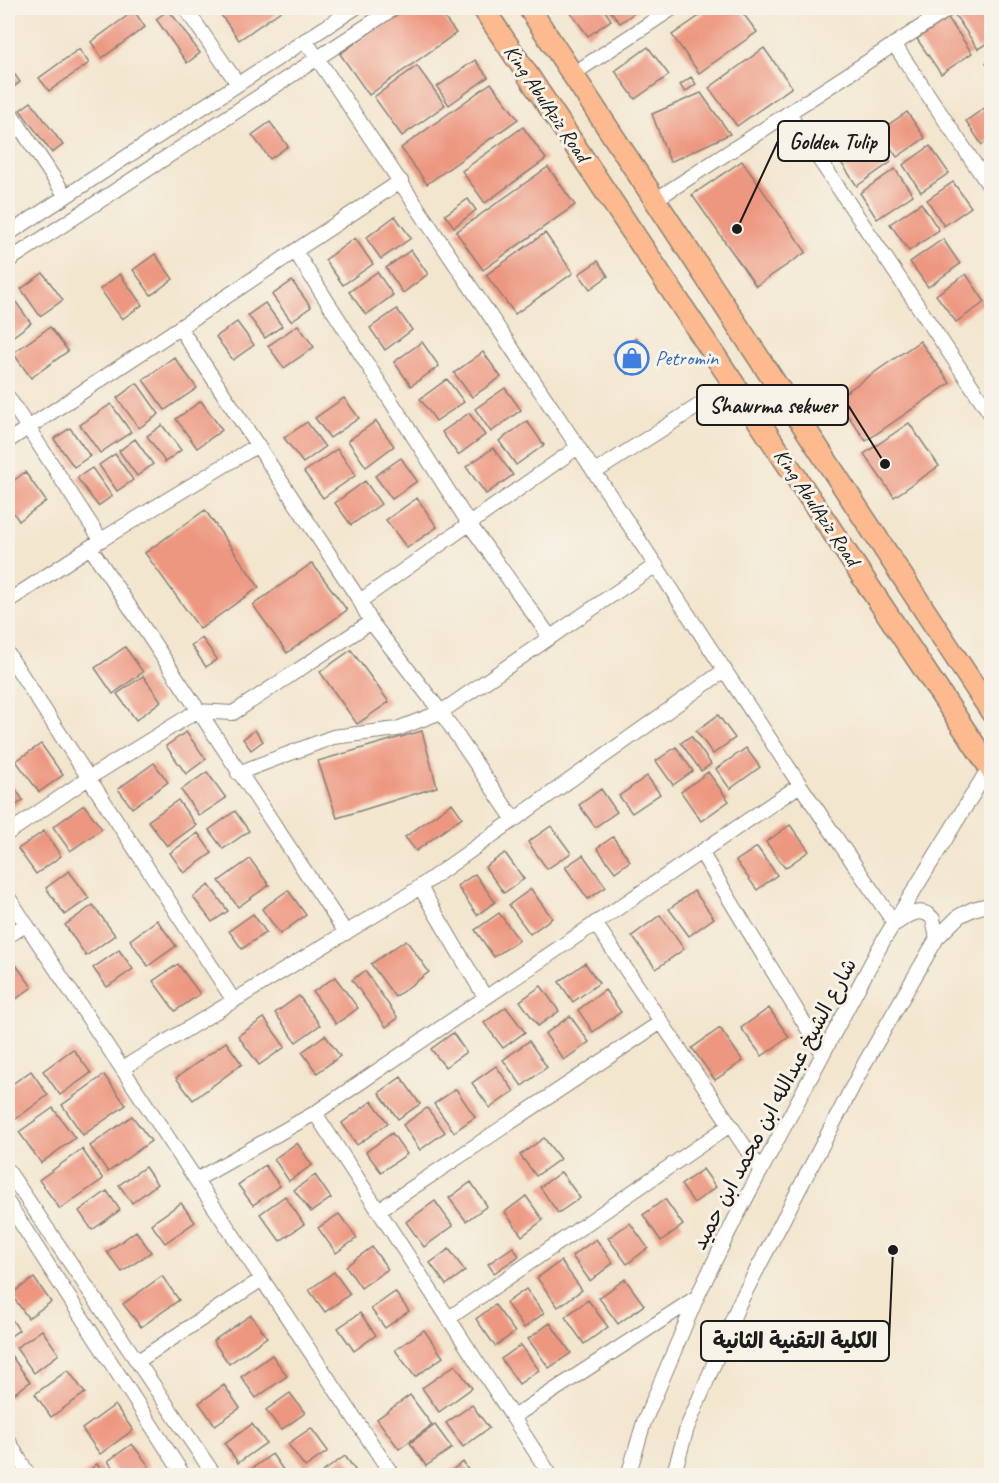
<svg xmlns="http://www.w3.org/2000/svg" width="999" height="1483" font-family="Caveat,'Playpen Sans Arabic',sans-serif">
	<rect width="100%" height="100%" fill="#f7f3e8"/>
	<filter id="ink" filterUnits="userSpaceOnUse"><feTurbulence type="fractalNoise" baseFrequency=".0167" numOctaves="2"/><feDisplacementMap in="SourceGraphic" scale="12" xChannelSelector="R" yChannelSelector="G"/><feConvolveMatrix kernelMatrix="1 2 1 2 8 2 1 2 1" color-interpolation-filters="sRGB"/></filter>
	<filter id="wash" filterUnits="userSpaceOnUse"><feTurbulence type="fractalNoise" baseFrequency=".008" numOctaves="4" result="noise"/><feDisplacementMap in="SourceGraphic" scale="24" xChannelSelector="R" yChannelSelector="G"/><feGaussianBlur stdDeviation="1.35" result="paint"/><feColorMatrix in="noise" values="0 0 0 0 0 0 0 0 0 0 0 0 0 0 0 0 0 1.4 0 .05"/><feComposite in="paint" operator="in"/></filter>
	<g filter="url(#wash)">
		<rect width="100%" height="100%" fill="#f3e6cf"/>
		<g id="blocks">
			<path fill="#ed9780" d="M216 8H285L239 40Z
				M405 8H437L456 33 369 95 340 54Z
				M567 8H603L611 20 588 36Z
				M608 8H641L620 23Z
				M711 8H739L757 32 699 73 672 35Z
				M965 8H992V40L978 49 955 15Z
				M169 10 200 53 187 63 156 19Z
				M134 11 145 27 102 58 91 42Z
				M948 18 972 53 941 74 917 39Z
				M648 47 669 75 635 99 615 71Z
				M764 48 792 87 737 126 709 88Z
				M79 49 89 63 49 91 39 78Z
				M992 59V71L986 63Z
				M475 60 488 77 449 105 437 87Z
				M8 65 20 82 8 91Z
				M417 66 445 105 402 136 374 97Z
				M691 77 696 84 685 92 680 85Z
				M491 83 518 119 427 184 401 148Z
				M701 93 730 134 670 162 652 114Z
				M31 102 63 145 52 153 20 110Z
				M992 103V138L982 145 966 121Z
				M907 112 925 138 897 157 879 131Z
				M270 122 288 146 270 159 252 135Z
				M523 127 546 159 485 203 462 171Z
				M872 135 891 162 857 186 838 158Z
				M930 146 949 173 921 192 903 165Z
				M742 161 806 252 756 286 692 195Z
				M548 167 575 205 483 270 456 232Z
				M895 169 913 195 877 219 860 193Z
				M953 182 971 207 944 226 927 200Z
				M468 199 476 210 454 227 445 215Z
				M921 203 939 230 909 251 890 224Z
				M395 216 411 238 381 259 366 238Z
				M545 233 573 273 515 314 486 275Z
				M355 238 373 264 343 285 325 260Z
				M943 239 960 264 928 287 910 262Z
				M411 250 428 274 403 293 386 268Z
				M155 254 173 279 151 295 133 270Z
				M598 261 608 276 590 289 579 274Z
				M377 272 393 295 366 315 349 292Z
				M43 273 63 300 40 316 21 289Z
				M120 274 142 305 122 319 100 289Z
				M966 274 985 302 956 322 936 295Z
				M292 281 311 307 291 321 272 295Z
				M8 291 31 323 8 340Z
				M265 303 282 326 265 338 248 315Z
				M397 309 412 330 385 350 370 328Z
				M237 322 254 345 233 360 216 337Z
				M298 325 314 347 284 368 268 346Z
				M50 327 68 351 31 378 13 353Z
				M636 338 650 358 628 374 613 354Z
				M920 341 950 383 866 441 836 399Z
				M422 342 439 366 411 386 394 362Z
				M483 352 501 377 472 397 454 373Z
				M174 357 197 388 165 410 143 380Z
				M447 379 464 402 436 421 420 399Z
				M137 383 159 414 139 428 117 398Z
				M505 388 521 410 491 432 475 409Z
				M344 398 359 418 330 438 315 418Z
				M201 401 222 430 197 448 176 419Z
				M111 404 131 432 100 453 80 425Z
				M469 413 485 435 458 455 442 432Z
				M376 421 394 446 366 467 348 441Z
				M527 421 544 445 516 465 499 441Z
				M307 422 325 447 303 463 284 438Z
				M909 423 939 466 894 497 864 454Z
				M162 425 181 450 165 462 147 436Z
				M70 428 90 456 74 467 54 439Z
				M135 439 153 464 137 476 119 451Z
				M493 448 513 475 486 494 466 467Z
				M337 449 356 475 323 498 304 472Z
				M115 454 133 480 117 491 99 465Z
				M401 458 417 481 392 499 375 476Z
				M92 468 112 496 98 506 77 478Z
				M25 472 46 501 19 521 8 505V485Z
				M365 481 381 504 351 525 335 503Z
				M417 498 437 527 407 548 386 520Z
				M205 510 259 587 200 629 145 553Z
				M312 563 347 610 287 653 253 605Z
				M202 638 217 659 206 667 191 645Z
				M125 647 143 672 113 694 95 668Z
				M351 650 389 702 357 724 320 672Z
				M143 676 161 701 136 720 117 694Z
				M718 715 735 738 713 754 696 731Z
				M255 730 263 741 251 750 243 739Z
				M422 731 437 787 337 818 318 761Z
				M186 732 206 759 186 774 166 746Z
				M691 736 711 764 701 771 681 743Z
				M41 744 63 775 39 792 16 761Z
				M676 747 693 771 673 785 656 761Z
				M746 748 760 767 730 789 716 769Z
				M154 763 168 782 132 808 118 789Z
				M207 772 226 798 199 816 181 790Z
				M708 772 729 801 701 821 681 792Z
				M647 776 660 794 632 813 619 796Z
				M8 778 23 800 8 811Z
				M601 789 617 812 595 827 579 805Z
				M178 800 196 825 167 846 148 821Z
				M452 803 462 817 416 851 405 837Z
				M84 805 102 829 70 851 53 827Z
				M235 811 249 831 223 849 209 830Z
				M790 825 809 851 785 868 766 842Z
				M551 826 571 853 547 869 528 842Z
				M44 831 61 856 36 874 18 849Z
				M198 833 212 853 184 873 170 853Z
				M613 837 630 861 615 872 597 848Z
				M757 847 777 875 757 890 736 861Z
				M505 853 524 879 504 893 485 867Z
				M583 855 606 887 588 899 565 867Z
				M250 859 269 885 238 907 219 881Z
				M69 871 89 898 65 915 46 888Z
				M475 874 495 902 477 915 457 886Z
				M209 885 228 911 212 922 193 897Z
				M531 889 552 918 530 934 509 905Z
				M288 890 306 915 280 934 262 909Z
				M694 891 714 918 689 936 669 909Z
				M93 905 115 935 86 956 65 925Z
				M499 913 519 940 494 957 475 930Z
				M253 914 266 932 242 949 229 931Z
				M660 915 684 949 656 969 632 936Z
				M157 920 176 946 148 966 130 940Z
				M406 940 429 972 395 997 371 964Z
				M119 950 133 969 107 987 93 968Z
				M13 961 32 987 8 1005V965Z
				M585 963 599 983 573 1002 559 982Z
				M178 964 200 994 175 1011 153 981Z
				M365 971 398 1018 386 1027 352 980Z
				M335 977 358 1008 336 1024 313 992Z
				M541 986 559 1011 538 1026 520 1001Z
				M605 990 621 1012 593 1032 578 1010Z
				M299 996 320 1025 296 1042 275 1013Z
				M506 1007 525 1032 503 1048 484 1023Z
				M769 1008 789 1037 762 1056 741 1028Z
				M570 1016 589 1042 564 1060 545 1034Z
				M264 1018 285 1047 259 1065 238 1036Z
				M720 1028 743 1061 715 1080 692 1048Z
				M453 1033 466 1052 445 1067 431 1049Z
				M325 1035 340 1056 317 1073 302 1052Z
				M529 1041 547 1067 522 1086 503 1060Z
				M226 1042 242 1064 193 1100 176 1078Z
				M73 1049 91 1073 60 1095 43 1071Z
				M496 1066 514 1091 490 1108 472 1083Z
				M31 1071 48 1095 16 1119 8 1107V1087Z
				M104 1075 126 1105 83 1135 62 1105Z
				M401 1077 420 1104 398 1119 379 1093Z
				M456 1089 475 1117 454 1132 434 1104Z
				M372 1101 388 1123 357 1145 342 1123Z
				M53 1108 75 1138 41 1163 19 1132Z
				M427 1108 445 1132 420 1150 403 1125Z
				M132 1116 151 1141 108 1172 90 1146Z
				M392 1133 407 1154 381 1172 366 1152Z
				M544 1138 560 1159 536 1176 520 1155Z
				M297 1143 312 1165 289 1181 274 1159Z
				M82 1149 103 1179 60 1209 39 1180Z
				M265 1165 280 1186 253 1205 238 1185Z
				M145 1167 157 1184 132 1203 119 1185Z
				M703 1169 716 1187 694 1203 681 1185Z
				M561 1172 580 1198 558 1213 540 1187Z
				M315 1175 331 1198 311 1212 294 1190Z
				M471 1182 487 1206 466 1221 449 1198Z
				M107 1191 120 1210 92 1230 79 1211Z
				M285 1196 304 1224 280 1241 260 1214Z
				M526 1196 543 1220 522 1236 505 1212Z
				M665 1199 683 1225 661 1241 643 1215Z
				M435 1201 453 1226 424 1247 406 1222Z
				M181 1203 195 1222 165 1243 151 1224Z
				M339 1214 357 1238 336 1253 318 1228Z
				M630 1223 648 1248 627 1264 608 1238Z
				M136 1231 151 1252 122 1272 107 1252Z
				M596 1239 613 1263 590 1281 572 1256Z
				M372 1247 388 1269 361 1288 346 1266Z
				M513 1247 519 1256 494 1273 488 1264Z
				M449 1249 465 1271 446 1285 430 1263Z
				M561 1261 582 1290 558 1307 537 1278Z
				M334 1272 350 1294 325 1312 309 1290Z
				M162 1276 179 1300 141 1327 123 1304Z
				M34 1278 51 1302 28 1318 11 1294Z
				M625 1279 644 1305 618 1324 599 1298Z
				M526 1289 544 1313 524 1328 506 1303Z
				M395 1292 409 1311 385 1328 371 1309Z
				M588 1300 608 1327 584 1344 565 1317Z
				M495 1305 515 1332 495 1346 476 1319Z
				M360 1313 376 1335 354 1351 338 1328Z
				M8 1314 19 1330 8 1338Z
				M251 1315 267 1337 229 1364 213 1341Z
				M550 1323 571 1353 549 1368 528 1339Z
				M42 1330 59 1354 34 1373 16 1348Z
				M424 1330 443 1357 415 1377 395 1350Z
				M521 1345 539 1370 519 1384 501 1359Z
				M8 1351 30 1382 8 1398Z
				M272 1355 287 1376 256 1398 241 1377Z
				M455 1365 472 1388 439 1412 422 1388Z
				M68 1370 85 1393 51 1417 35 1394Z
				M224 1385 240 1408 215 1425 199 1403Z
				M290 1393 305 1413 281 1430 266 1410Z
				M410 1395 432 1425 399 1449 377 1419Z
				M115 1405 133 1430 100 1454 82 1429Z
				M472 1405 489 1428 463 1447 446 1423Z
				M252 1424 266 1443 238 1463 225 1444Z
				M435 1425 452 1448 426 1466 410 1443Z
				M311 1428 328 1451 305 1467 288 1444Z
				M132 1444 149 1466 136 1476H118L108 1461Z
				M272 1454 286 1474 284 1476H242Z
				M345 1456 358 1474 356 1476H317Z
				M463 1462 472 1476H444Z
				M97 1464 105 1476H82Z"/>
		</g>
	</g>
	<g filter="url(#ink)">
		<use href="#blocks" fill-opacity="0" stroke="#888176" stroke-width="1.5"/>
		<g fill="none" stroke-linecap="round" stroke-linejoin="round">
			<g stroke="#888176" stroke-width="16">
				<path id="minor" d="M185 8 238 84
					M305 40 578 447 800 785 895 924C907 916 921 905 933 919L937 938
					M894 44 992 190
					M573 74 673 8
					M8 109 65 195
					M788 113 992 416
					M655 200 950 8
					M8 234 355 8
					M295 251 470 525 550 637
					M8 261 394 8
					M180 328 360 601 371 622 441 712 514 820
					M8 397 101 540
					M8 441 401 181
					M595 472 734 383
					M90 547 346 933
					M8 601 101 540 258 445
					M360 601 578 447
					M8 654 234 1001
					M238 773 333 737 397 729 441 712 656 565
					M8 833 87 779 197 711 233 713 371 622
					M701 852 823 1054
					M420 887 485 997
					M8 897 393 1476
					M595 923 761 1171
					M8 936 25 925
					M123 1068 411 893 725 670
					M315 1113 551 1476
					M8 1171 215 1476
					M196 1180 315 1113 800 785
					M8 1203 184 1476
					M379 1210 661 1022
					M449 1318 730 1125
					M138 1361 262 1279
					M513 1417 697 1297
					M8 1440 29 1476
					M628 1476 644 1422 697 1297 734 1221 883 941 989 768
					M673 1476 687 1428 739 1304 866 1061 937 938 959 916 973 909 992 904"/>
			</g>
			<g stroke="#888176" stroke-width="24">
				<path id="highway" d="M483 8 992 771
					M529 8 992 713"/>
			</g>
			<use href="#minor" stroke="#fff" stroke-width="14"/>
			<use href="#highway" stroke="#fcba8e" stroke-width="21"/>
		</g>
	</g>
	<defs>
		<g id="shop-ring" transform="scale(1.725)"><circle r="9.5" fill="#f7f3e8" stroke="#3f7fe0" stroke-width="1.5"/><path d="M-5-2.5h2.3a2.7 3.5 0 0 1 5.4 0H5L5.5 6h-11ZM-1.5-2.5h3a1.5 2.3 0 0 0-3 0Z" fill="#3f7fe0"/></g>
	</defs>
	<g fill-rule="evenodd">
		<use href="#shop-ring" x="632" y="358"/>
	</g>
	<g text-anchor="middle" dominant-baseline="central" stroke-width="6" stroke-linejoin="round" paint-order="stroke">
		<g font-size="21" fill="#1c1c1c" stroke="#f7f3e8">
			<text transform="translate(547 103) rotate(56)">King AbulAziz Road</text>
			<text transform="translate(817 507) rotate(56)">King AbulAziz Road</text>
			<text transform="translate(774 1104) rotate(-62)">شارع الشيخ عبدالله ابن محمد ابن حميد</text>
		</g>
		<g font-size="21" fill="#366cbe" stroke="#f7f3e8" text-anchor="start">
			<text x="655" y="358">Petromin</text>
		</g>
	</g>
	<path fill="none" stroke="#1c1c1c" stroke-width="2" d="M737 229L778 141M885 464L848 405M893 1250L889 1341"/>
	<g fill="#1c1c1c" stroke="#f7f3e8" stroke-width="2">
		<circle cx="737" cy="229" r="6"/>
		<circle cx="885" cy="464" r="6"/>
		<circle cx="893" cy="1250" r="6"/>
	</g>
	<g fill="#f7f3e8" stroke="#1c1c1c" stroke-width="2">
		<rect x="778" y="121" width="111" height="40" rx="6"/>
		<rect x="697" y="385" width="151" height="40" rx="6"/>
		<rect x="701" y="1321" width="188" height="40" rx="6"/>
	</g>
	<g font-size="22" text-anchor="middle" font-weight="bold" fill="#1c1c1c">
		<text x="833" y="149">Golden Tulip</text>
		<text x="773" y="413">Shawrma sekwer</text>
		<text x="795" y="1348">الكلية التقنية الثانية</text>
	</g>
	<rect width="999" height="1483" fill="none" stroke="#f7f3e8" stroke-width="30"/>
</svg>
